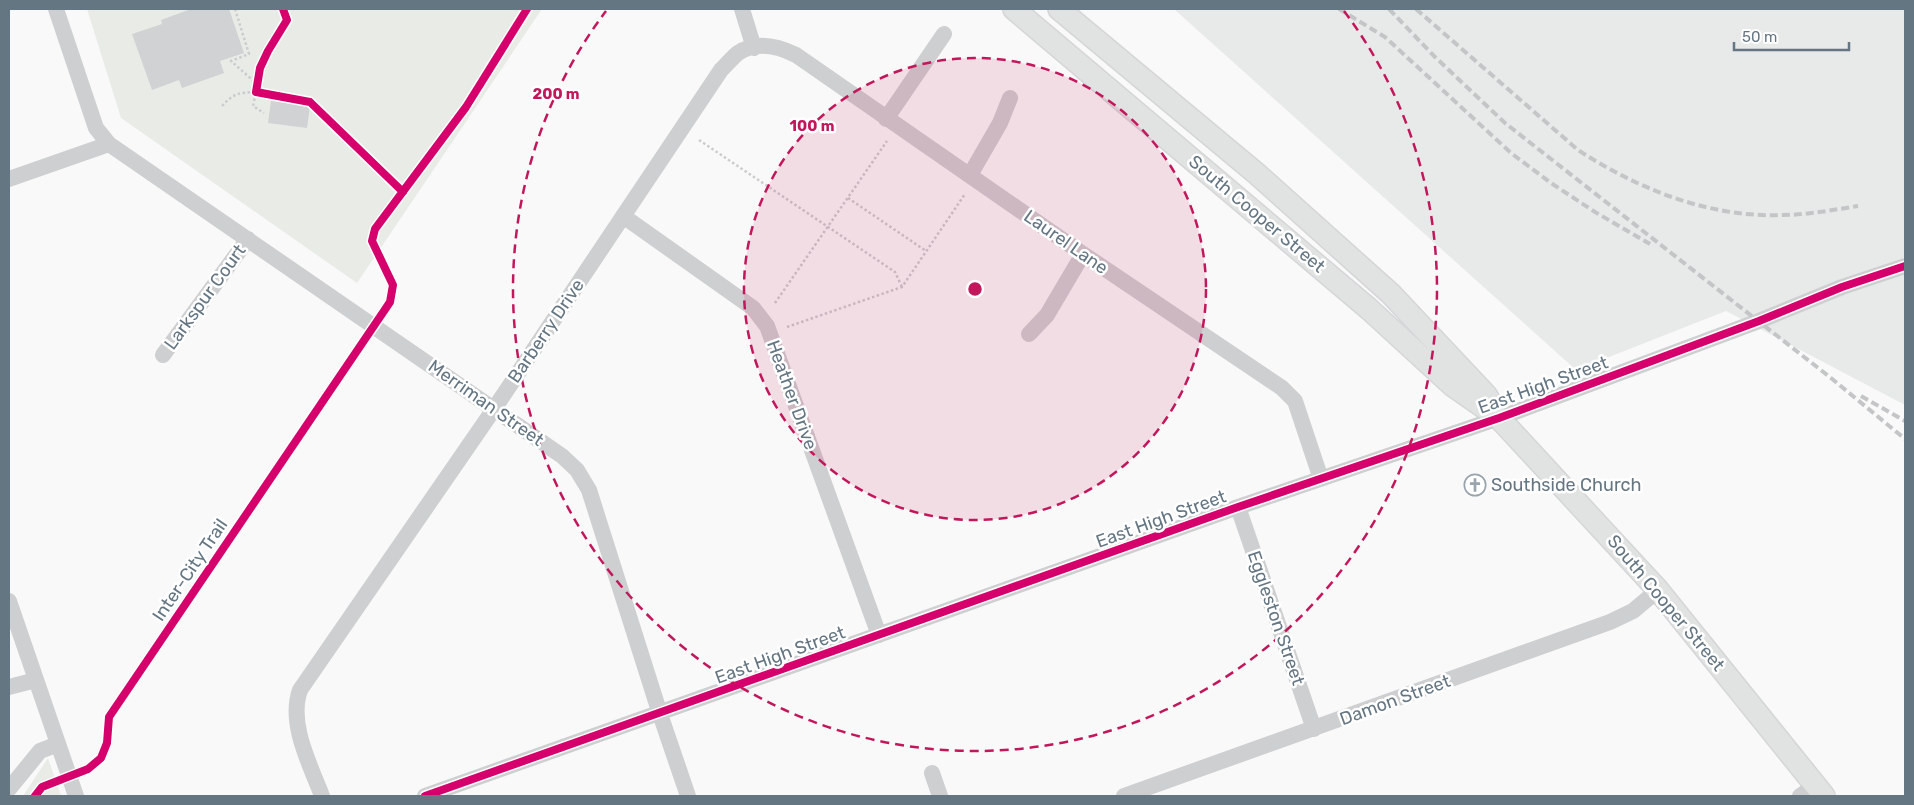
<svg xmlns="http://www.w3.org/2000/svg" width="1914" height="805" font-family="Rubik,sans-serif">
	<rect width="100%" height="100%" fill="#f9f9f9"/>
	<path fill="#e8e9e9" d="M1174 9H1905V405L1726 311 1576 370Z"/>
	<path fill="#e8ebe6" d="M87 9H542L357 283 121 118Z
		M48 758 61 796H23Z"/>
	<path fill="#d0d2d3" d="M191 9H229L244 53 220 61 224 73 182 88 179 80 152 90 132 34 162 24 161 20Z
		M271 101 310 106 307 128 268 123Z"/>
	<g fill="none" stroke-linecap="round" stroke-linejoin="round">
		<g stroke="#d5d6d7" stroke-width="24">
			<path id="major" d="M1014 9 1369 309 1453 386 1499 418 1658 590 1824 796
				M1059 9 1257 174 1391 294 1486 395 1492 405"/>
		</g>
		<path stroke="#cbcccd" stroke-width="2.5" stroke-dasharray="2.5 2.5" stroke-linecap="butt" d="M235 9 249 54 231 61 257 84
			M222 106C234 93 238 93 256 92L253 106 264 113
			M699 140 895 272 902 287
			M848 198 926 251
			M775 303 887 141
			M787 327 902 287 965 194"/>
		<path stroke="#cecfd0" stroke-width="16" d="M56 9 96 128 109 144 562 456 577 470 589 490 660 714 688 796
			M742 9 754 48
			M886 119 944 34
			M970 175 1000 123 1010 98
			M9 179 109 144
			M623 216 753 308 767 326 879 635
			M1029 334 1047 315 1083 254
			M163 355 248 239
			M1238 507 1314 729
			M9 601 76 796
			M9 687 36 680
			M932 773 940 796
			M9 789 40 751 58 744
			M322 796C310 764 288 724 300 690L494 409 721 70C726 65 732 58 738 53 756 41 778 46 796 55L1083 254 1282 388 1295 401 1321 479
			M425 796 1238 507 1499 418 1759 321 1842 287 1905 266
			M1124 796 1610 622 1633 611 1658 590
			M1800 796 1816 785"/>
		<use href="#major" stroke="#e1e2e2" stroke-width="21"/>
		<path stroke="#c3c5c6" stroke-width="4" stroke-dasharray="8 4" stroke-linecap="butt" d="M1339 9 1385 37 1511 153 1551 183 1595 212 1650 244
			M1389 9 1434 56 1505 123 1831 378 1905 439
			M1416 9 1578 150C1638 189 1710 218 1782 215 1808 215 1832 210 1858 206
			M1861 396 1905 421"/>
		<g stroke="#fff" stroke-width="11">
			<path id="cycleway" d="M283 9 287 20 268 51 260 68 256 92 310 102 403 192
				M35 796 42 787 88 769 101 758 107 743 109 717 386 308 390 302 393 285 372 241 375 229 466 107 527 9
				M425 796 1238 507 1499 418 1759 321 1842 287 1905 266"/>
		</g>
		<use href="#cycleway" stroke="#d6006c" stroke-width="8"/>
	</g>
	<circle cx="975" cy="289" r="231" fill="#c2185b" fill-opacity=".12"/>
	<g fill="none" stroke="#c2185b" stroke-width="2.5" stroke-dasharray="9 6">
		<circle cx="975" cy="289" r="231"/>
		<path d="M1344 11A462 462 0 1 1 606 11"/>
	</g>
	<defs>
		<g id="church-ring" transform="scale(1.125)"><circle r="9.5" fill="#fff" stroke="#99a4ac" stroke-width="1.5"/><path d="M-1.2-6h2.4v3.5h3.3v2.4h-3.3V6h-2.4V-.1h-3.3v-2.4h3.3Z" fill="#99a4ac"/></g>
	</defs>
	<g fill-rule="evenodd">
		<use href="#church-ring" x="1475" y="485"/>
	</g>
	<g text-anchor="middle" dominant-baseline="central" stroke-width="5" stroke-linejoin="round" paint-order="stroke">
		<g font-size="18" fill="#657683" stroke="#fff">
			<text transform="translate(1257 214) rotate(40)">South Cooper Street</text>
			<text transform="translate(1066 242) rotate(35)">Laurel Lane</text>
			<text transform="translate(205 297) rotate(-54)">Larkspur Court</text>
			<text transform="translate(546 331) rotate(-56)">Barberry Drive</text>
			<text transform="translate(1543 385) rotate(-20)">East High Street</text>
			<text transform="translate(792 395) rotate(70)">Heather Drive</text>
			<text transform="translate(486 403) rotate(35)">Merriman Street</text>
			<text transform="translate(1161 519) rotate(-20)">East High Street</text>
			<text transform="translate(190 570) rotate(-56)">Inter-City Trail</text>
			<text transform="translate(1666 603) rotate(50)">South Cooper Street</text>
			<text transform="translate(1276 618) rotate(71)">Eggleston Street</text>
			<text transform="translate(780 655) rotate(-20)">East High Street</text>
			<text transform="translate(1395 700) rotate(-20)">Damon Street</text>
		</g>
		<g font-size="18" fill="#657683" stroke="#fff" text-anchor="start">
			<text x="1491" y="485">Southside Church</text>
		</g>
	</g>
	<circle cx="975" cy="289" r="8" fill="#c2185b" stroke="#fff" stroke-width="2.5"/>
	<g font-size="15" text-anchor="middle" font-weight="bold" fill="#c2185b" stroke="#fff" stroke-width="5" stroke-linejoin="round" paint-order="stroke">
		<text x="556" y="99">200 m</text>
		<text x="812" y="131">100 m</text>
	</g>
	<rect width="1914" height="805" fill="none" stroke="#657683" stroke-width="20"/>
	<path d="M1734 42v8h115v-8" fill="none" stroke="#657683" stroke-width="2.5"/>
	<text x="1742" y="42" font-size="15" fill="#657683" stroke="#ffffff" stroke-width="4" paint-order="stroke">50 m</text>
</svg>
